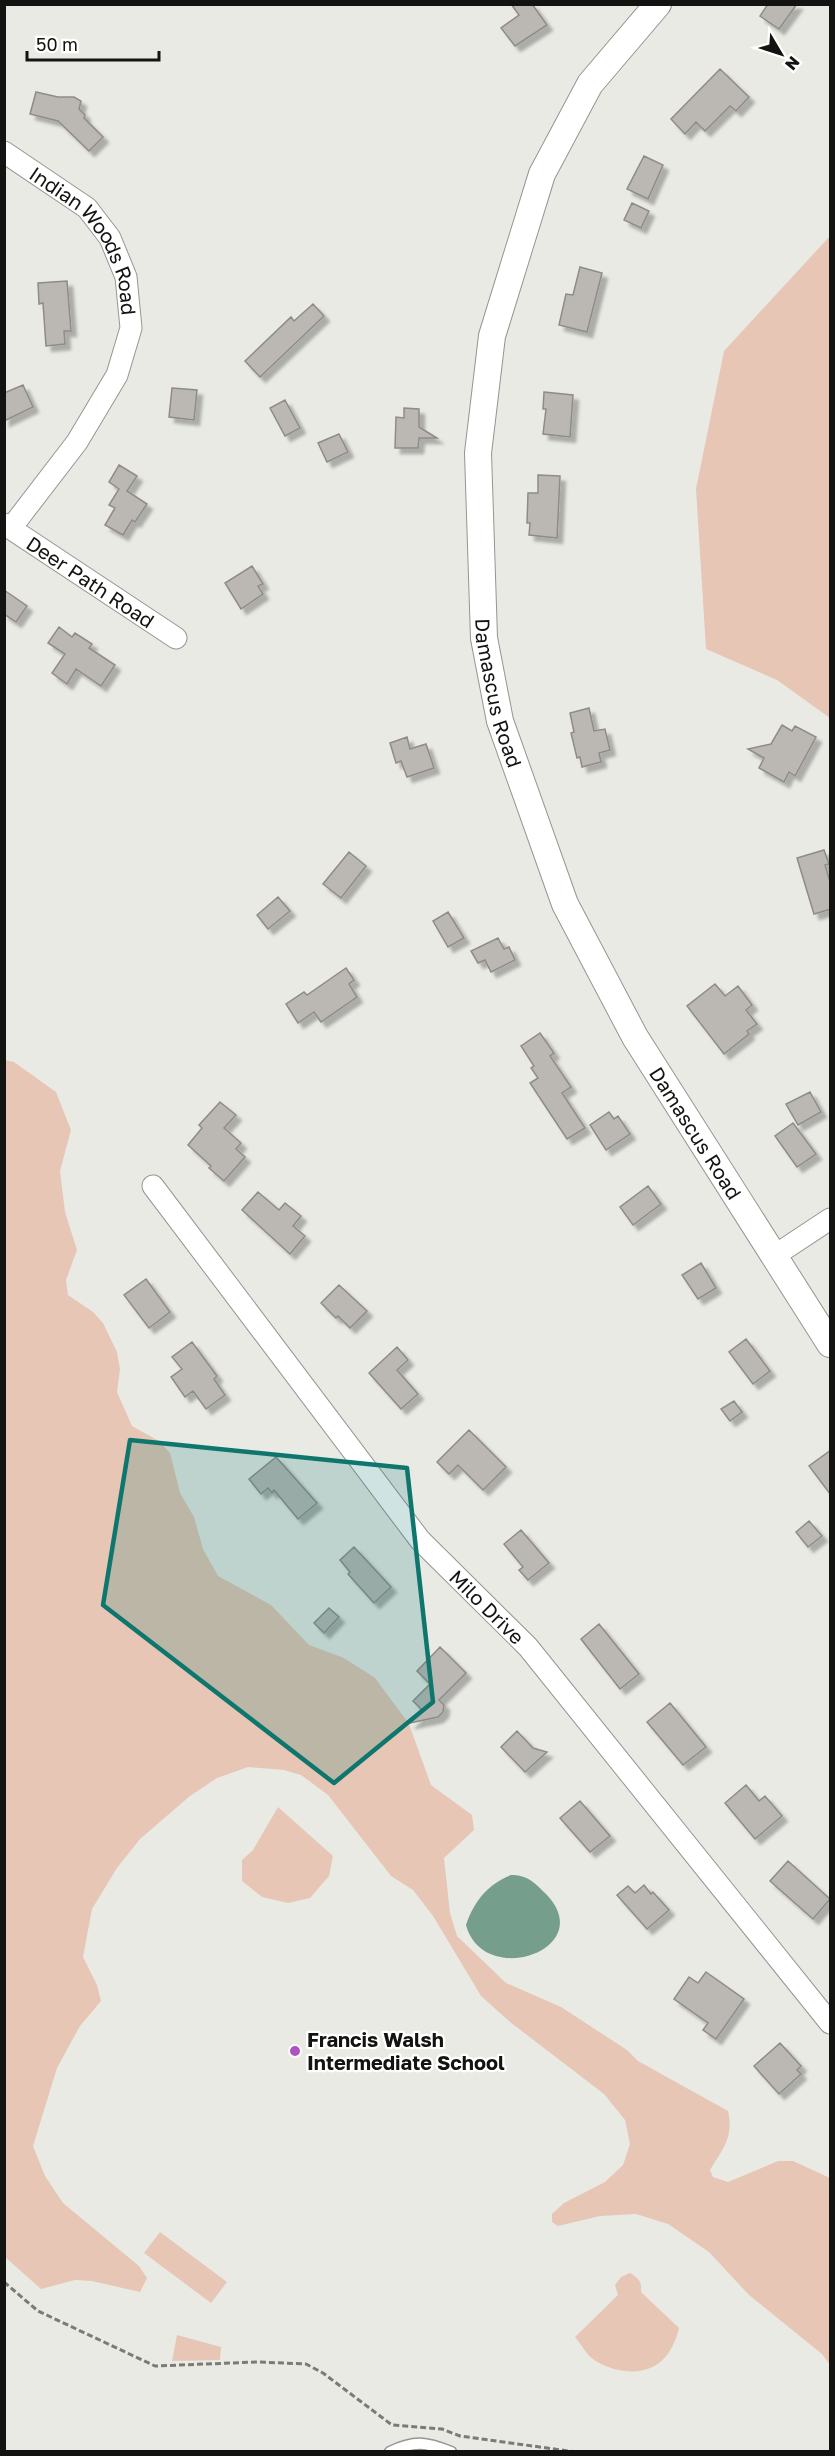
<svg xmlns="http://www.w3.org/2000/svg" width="835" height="2456" font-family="'Golos Text',sans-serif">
	<defs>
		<filter id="shadow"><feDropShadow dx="5.5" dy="5.5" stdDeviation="1.5" flood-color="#0004"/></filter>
	</defs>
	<rect width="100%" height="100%" fill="#eaeae5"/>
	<path fill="#e7c6b5" d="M830 236V235V718L777 680 706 649 696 489 724 351Z
		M5 1060 14 1062 56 1092 71 1130 60 1171 65 1212 77 1250 66 1280 68 1295 93 1312 103 1323 117 1352 120 1369 117 1392 132 1426 159 1441 170 1453 180 1493 194 1517 203 1549 218 1576 271 1605 309 1645 344 1658 375 1678 409 1724 431 1785 472 1815 474 1830 444 1858 450 1913 457 1936 506 1983 561 2007 627 2050 638 2061 728 2111C734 2138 723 2148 710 2170L713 2177 728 2182 778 2161H793L830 2178V2365L822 2354 749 2295 709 2252 668 2224 636 2214 600 2216 558 2226 552 2222V2214L564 2203 605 2182 623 2165 630 2144 625 2120 604 2094 510 2022 481 1996 433 1916 413 1890 391 1876 328 1795 301 1775 284 1770 248 1767 217 1778 190 1796 140 1839 117 1868 92 1909 83 1957 97 1985 101 2001 80 2026 57 2068 33 2146 45 2176 63 2203 139 2266 147 2278 140 2292 92 2281 75 2280 41 2289 5 2257Z
		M278 1807 333 1856 329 1876 310 1898 288 1903 262 1897 242 1881V1860L253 1850Z
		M160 2232 227 2282 211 2303 144 2253Z
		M630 2273C639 2278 642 2282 641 2292L679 2328C671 2362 649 2378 614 2369 606 2366 599 2364 593 2359 586 2354 581 2344 575 2337L618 2295 615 2285 621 2277Z
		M177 2335 221 2347 220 2360 172 2361Z"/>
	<path fill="#769e8c" d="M511 1875C527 1874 536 1884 547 1895 598 1950 483 1989 466 1925 474 1901 488 1884 511 1875Z"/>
	<path fill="#bbb8b4" stroke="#8f8c88" stroke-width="1.5" filter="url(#shadow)" d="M511 4H532L547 25 515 46 501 28 519 15Z
		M768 4H797L779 29 760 16Z
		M720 69 749 97 736 111 730 106 705 131 696 122 685 134 671 119Z
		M36 92 58 97H74L81 101 79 109 85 115 84 118 103 137 89 151 58 121 30 114Z
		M644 156 663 165 648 199 627 189Z
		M632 203 649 211 641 228 624 220Z
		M580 267 602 273 587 332 559 325 566 294 573 295Z
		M67 281 71 331H64L65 344 46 346 43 303 39 304 38 283Z
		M313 304 324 316 260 377 245 361 291 317 294 321Z
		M23 385 33 407 4 421V393Z
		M172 388 197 390 194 420 169 417Z
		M544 392 573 395 570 437 543 434 546 409H543Z
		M285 400 300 428 285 436 270 408Z
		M404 408 419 409V427L437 438H419L418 448H395L396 417 404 418Z
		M339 434 348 452 327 462 318 443Z
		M119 465 137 476 127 491 147 504 135 522 132 520 123 535 105 525 115 508 109 505 119 489 109 482Z
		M538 475 560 476 557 538 529 535 530 523H527L528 493H538Z
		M252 566 263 584 258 586 263 594 241 609 225 583Z
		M4 590 27 606 16 622 4 614Z
		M59 627 72 637 75 633 92 644 89 648 115 665 101 686 76 669 67 684 52 673 65 654 48 643Z
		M589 708 594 731 605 729 610 750 599 753 601 762 582 767 580 757 577 758 571 733 574 732 570 713Z
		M782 725 792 731 795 726 816 737 795 776 789 772 784 782 759 768 764 758 748 749 771 744Z
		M407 737 410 749 426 744 434 768 407 777 401 761 396 763 390 743Z
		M824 850 829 864 825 865 831 885V909L814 914 797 858Z
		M349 852 366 866 341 898 323 884Z
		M278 897 290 911 268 929 257 915Z
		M448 912 464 938 448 947 433 921Z
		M498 938 504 949 509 947 515 960 491 972 485 960 478 963 471 951Z
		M346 968 354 980 349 984 357 997 321 1022 314 1012 298 1023 286 1004 304 992 307 995Z
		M715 984 725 996 738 986 752 1005 746 1010 757 1024 747 1031 749 1034 724 1054 687 1006Z
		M540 1033 554 1053 550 1056 571 1087 562 1093 585 1128 567 1139 530 1083 538 1078 531 1068 534 1066 521 1046Z
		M810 1092 821 1112 798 1125 786 1104Z
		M220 1102 236 1115 224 1128 241 1143 236 1149 245 1157 224 1181 209 1168 211 1166 188 1145 202 1128 199 1125Z
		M609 1112 614 1119 618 1116 630 1134 606 1150 590 1125Z
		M793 1123 816 1154 797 1167 775 1136Z
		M648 1186 661 1204 633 1225 620 1207Z
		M258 1192 279 1210 285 1203 301 1216 293 1226 305 1236 290 1254 242 1210Z
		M701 1263 716 1288 698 1299 682 1275Z
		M146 1279 170 1312 149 1328 124 1295Z
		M339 1285 367 1311 350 1328 338 1316 336 1318 321 1303Z
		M746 1339 770 1371 753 1384 729 1352Z
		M192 1342 217 1376 214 1379 225 1395 206 1409 193 1391 185 1397 171 1377 182 1369 172 1357Z
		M397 1347 408 1360 397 1370 418 1394 401 1409 369 1373Z
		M734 1401 742 1412 730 1421 721 1409Z
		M469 1430 506 1467 483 1490 458 1465 449 1474 437 1462Z
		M831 1450V1495L809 1466Z
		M276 1457 317 1503 298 1519 274 1490 272 1493 268 1488 261 1494 249 1479Z
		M809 1521 822 1536 808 1547 796 1532Z
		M521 1530 549 1563 528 1580 519 1570 523 1567 504 1544Z
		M354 1547 391 1587 374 1603 348 1574 350 1572 340 1560Z
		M329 1608 339 1617 324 1633 314 1623Z
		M599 1624 639 1674 620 1689 581 1639Z
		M440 1647 466 1673 439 1700 444 1705 443 1712 438 1717 410 1723 422 1710 413 1701 430 1684 417 1671Z
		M670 1703 706 1747 683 1765 647 1722Z
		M517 1731 533 1748 547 1752 525 1772 501 1747Z
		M746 1785 759 1801 765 1796 782 1816 755 1839 725 1803Z
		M580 1801 610 1836 590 1852 560 1818Z
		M788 1861 830 1899 813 1919 770 1881Z
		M644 1885 651 1894 653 1892 669 1910 647 1929 617 1895 628 1886 635 1893Z
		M706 1972 744 1999 716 2039 703 2030 708 2023 674 1999 689 1977 698 1983Z
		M780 2043 801 2066 797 2070 801 2074 779 2094 754 2066Z"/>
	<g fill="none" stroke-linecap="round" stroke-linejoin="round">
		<g stroke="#959591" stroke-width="13">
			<path id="service" d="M390 2452C415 2440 426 2442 451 2452"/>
		</g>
		<g stroke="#959591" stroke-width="23">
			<g id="minor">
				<path id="s1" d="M4 152 87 208 110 238 126 277 131 328 117 375 77 442 11 528"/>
				<path id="s2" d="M4 524 176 638"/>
				<path id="s3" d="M153 1186 420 1540 528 1647 830 2023"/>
				<path d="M774 1256 830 1219"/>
			</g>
		</g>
		<g stroke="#959591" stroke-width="28">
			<g id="tertiary">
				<path id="s4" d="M658 4 590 84 542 174 492 336 478 453 484 638 500 721 565 904 635 1037 830 1344"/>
			</g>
		</g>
		<path stroke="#7a7a77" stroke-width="3" stroke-dasharray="6 3" stroke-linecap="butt" d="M4 2282 38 2311 155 2366 257 2362 306 2364 323 2373 392 2425 442 2429 460 2436 576 2452"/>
		<use href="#service" stroke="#fff" stroke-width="10"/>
		<use href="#minor" stroke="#fff" stroke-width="21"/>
		<use href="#tertiary" stroke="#fff" stroke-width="26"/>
	</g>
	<path fill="#0f766e" fill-opacity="0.2" stroke="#0f766e" stroke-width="4.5" stroke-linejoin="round" d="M130 1440 407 1468 433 1702 334 1783 103 1605Z"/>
	<circle fill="#ae53bf" stroke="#fffffe" stroke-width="2" cx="295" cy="2051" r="6"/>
	<g text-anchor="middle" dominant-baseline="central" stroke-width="4.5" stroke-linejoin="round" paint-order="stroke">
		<g font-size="20" fill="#131311" stroke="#fffffe">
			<text stroke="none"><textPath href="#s1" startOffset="126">Indian Woods Road</textPath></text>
			<text stroke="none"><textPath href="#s2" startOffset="104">Deer Path Road</textPath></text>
			<text stroke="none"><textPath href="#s4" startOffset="736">Damascus Road</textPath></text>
			<text stroke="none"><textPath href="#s4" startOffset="1222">Damascus Road</textPath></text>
			<text stroke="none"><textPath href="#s3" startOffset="538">Milo Drive</textPath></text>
		</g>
		<g font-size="20" font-weight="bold" fill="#131311" stroke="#fffffe" text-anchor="start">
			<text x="307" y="2039">Francis Walsh<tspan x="307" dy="23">Intermediate School</tspan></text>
		</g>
	</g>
	<rect width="835" height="2456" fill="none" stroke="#131311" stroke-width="12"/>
	<g transform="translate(781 54) rotate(129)" stroke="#fffffe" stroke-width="4.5" paint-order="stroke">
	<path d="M0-4.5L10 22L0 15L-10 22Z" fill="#131311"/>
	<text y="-9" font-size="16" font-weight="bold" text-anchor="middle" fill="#131311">N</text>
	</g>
	<path d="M27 51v9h132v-9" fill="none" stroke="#131311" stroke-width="3"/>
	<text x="36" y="51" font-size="18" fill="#131311" stroke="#fffffe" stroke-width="4.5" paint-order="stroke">50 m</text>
</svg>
